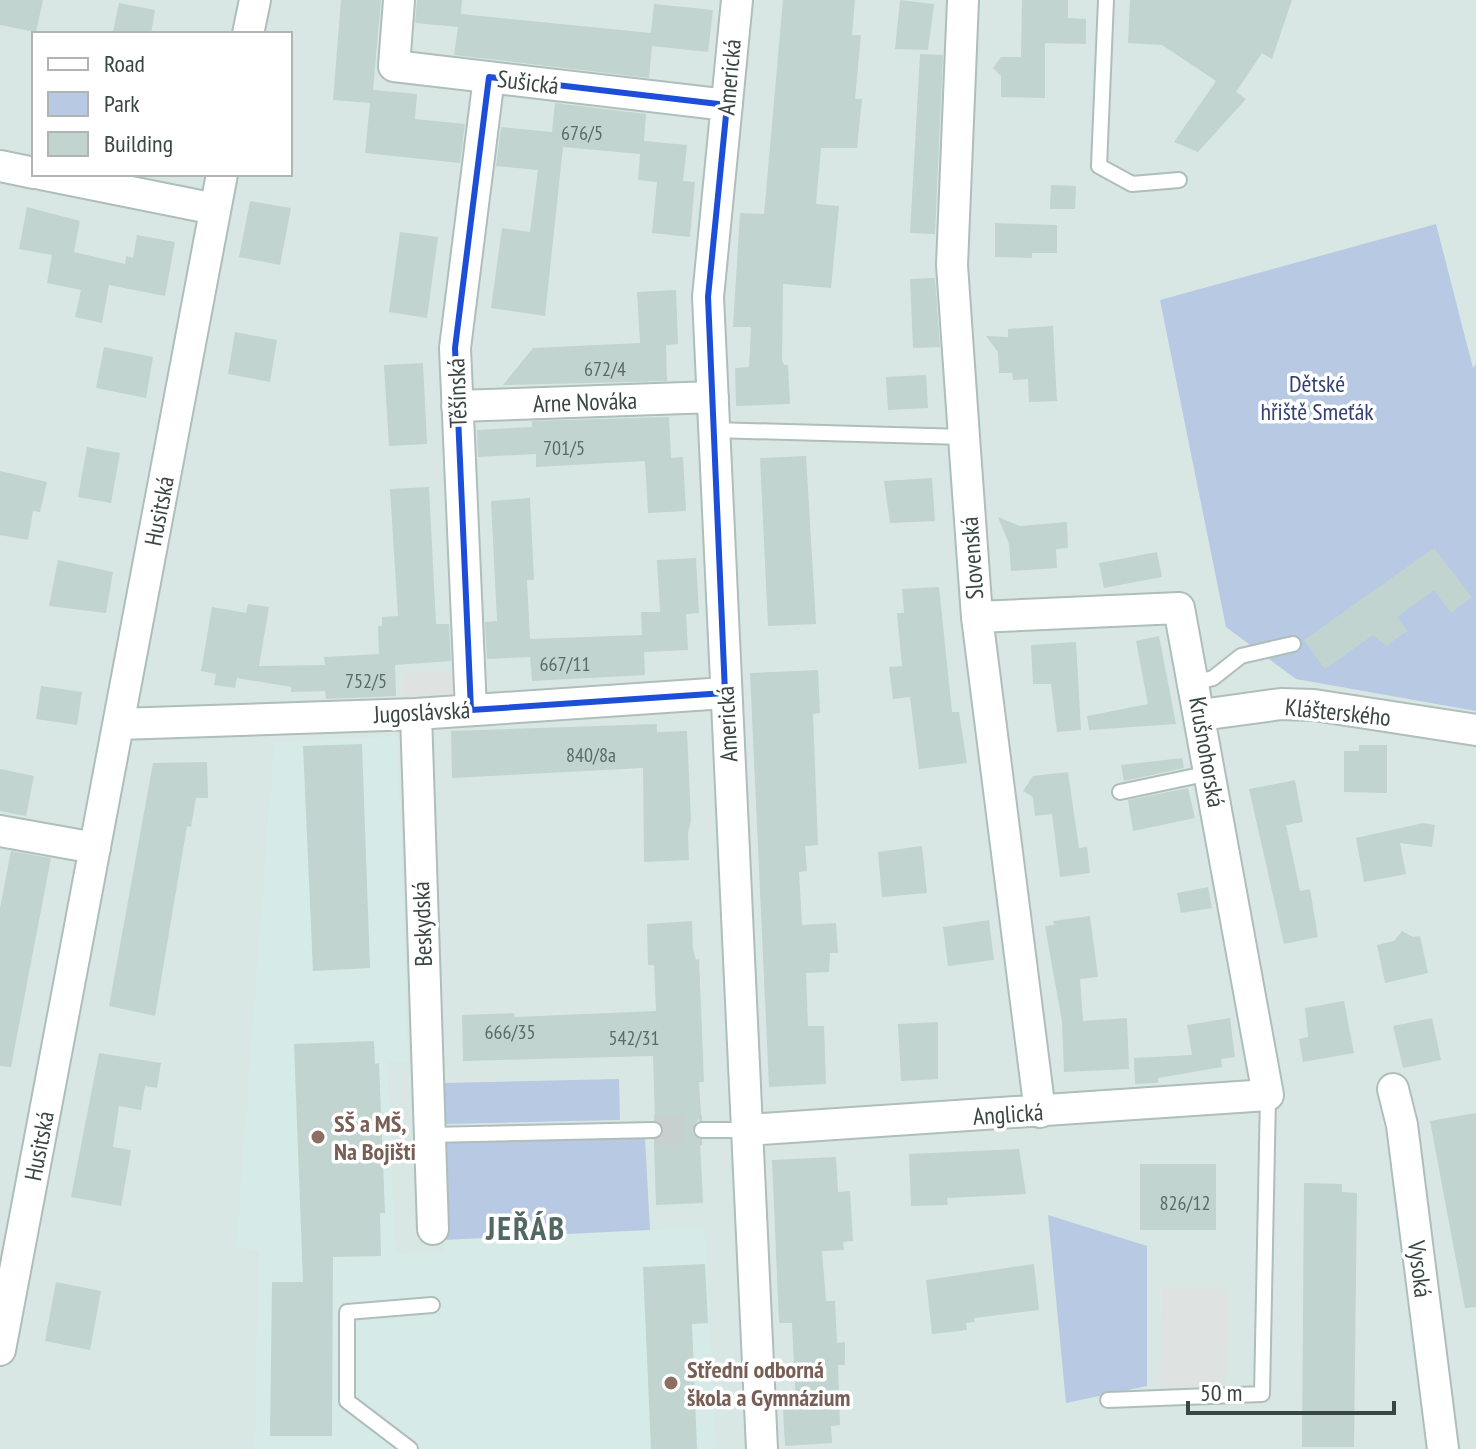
<svg xmlns="http://www.w3.org/2000/svg" width="1476" height="1449" font-family="'PT Sans Narrow',sans-serif">
	<rect width="100%" height="100%" fill="#eaf3f2"/>
	<path fill="#d9e7e4" fill-rule="evenodd" d="M0 0H1476V1449H0ZM34 34H290V174H34Z"/>
	<path fill="#d6ebe8" d="M397 736 408 1061 387 1062 396 1254 444 1251 443 1240 705 1227 716 1449H254L259 1251 236 1246 274 742Z"/>
	<path fill="#b8c9e3" d="M1436 224 1473 368 1476 364V711L1296 679 1226 627 1160 300Z
		M619 1079 620 1120 445 1124 444 1083Z
		M645 1138 650 1230 443 1240 445 1143Z
		M1048 1215 1147 1246V1386L1066 1403Z"/>
	<path fill="#dee2e1" d="M459 671 460 698 404 701 402 674Z
		M1162 1287 1228 1289 1226 1398 1160 1397Z"/>
	<path fill="#c1d4cf" d="M0 0H43L36 32 0 25Z
		M341 0H381L373 90 417 94 415 119 465 124 460 163 365 153 370 103 333 100Z
		M417 0H462L461 14 651 33 654 4 713 10 708 52 652 46 649 78 454 55 458 27 415 23Z
		M783 0H855L852 35H861L855 99H862L857 148H821L816 204 839 206 831 288 783 284 782 360 784 365H788L790 404 736 406 735 368 749 367 751 327H733L740 213 764 214Z
		M900 0 934 4 928 50 895 49Z
		M1022 0H1068V18L1086 19V44L1045 43V98L1001 97V76L993 68 1001 57H1021Z
		M1130 0H1292L1272 59 1262 53 1236 92 1246 99 1198 152 1174 142 1216 81 1162 45 1128 43Z
		M119 3 155 10 151 34 113 32Z
		M920 54 943 55 935 234 910 233Z
		M555 103 646 114 644 141 687 145 683 181 695 182 690 237 652 233 657 182 638 180 640 154 563 147 545 316 491 308 502 228 530 232 538 170 496 166 501 127 552 132Z
		M1051 185 1076 186 1075 209H1050Z
		M250 201 291 208 280 265 239 257Z
		M27 207 80 221 74 252 125 264 126 256 133 258 137 235 175 242 165 296 109 285 102 323 75 317 81 290 47 283 52 255 19 249Z
		M995 223 1057 225V253H1032V258L995 257Z
		M400 232 438 237 427 318 389 312Z
		M935 278 940 347 913 348 910 279Z
		M676 290 678 344 666 345 667 381 503 385 533 348 640 343 637 292Z
		M1053 326 1057 401 1029 402 1028 379 1013 380 1012 373H999L998 352 986 336 1008 337V329Z
		M235 332 277 340 270 382 228 374Z
		M104 347 153 357 146 398 96 388Z
		M423 363 427 444 389 446 384 365Z
		M926 375 928 408 888 410 886 377Z
		M669 417 671 458 683 457 686 511 648 513 645 461 536 467V454L478 457 477 430 532 427V421Z
		M87 447 120 453 111 503 78 497Z
		M806 456 816 624 768 626 760 458Z
		M0 471 47 482 40 512 33 511 28 540 0 535Z
		M932 478 935 521 890 523 884 481Z
		M429 487 436 624H449L451 661 395 665 396 696 326 699 325 691 291 692V687L237 678 235 688 214 685 216 674 201 671 212 607 246 613 248 604 269 607 259 666 325 665 324 657 379 654 378 626H382V617L398 616 390 489Z
		M530 498 534 580H527L530 639 642 635 641 612H660L657 560 696 558 699 613 686 614 688 650 644 652 645 675 532 681 530 657 487 659 485 622 497 621 491 501Z
		M998 517 1020 526 1067 522 1068 548 1056 549 1057 568 1011 571 1009 544Z
		M1434 548 1472 597 1451 613 1434 590 1397 617 1407 631 1386 646 1373 635 1325 669 1304 640Z
		M1157 552 1162 577 1104 588 1099 563Z
		M58 560 113 572 106 613 49 606Z
		M939 587 952 712H959L967 763 919 769 910 697 893 699 889 667 902 666 897 613H904L902 589Z
		M1159 636 1176 724 1089 730 1087 716 1148 704 1136 641Z
		M1076 642 1081 730 1057 732 1051 684H1033L1031 645Z
		M818 670 820 713 813 714 818 845 805 846 807 871 799 872 802 925 836 923 838 953H830L829 972 806 973 808 1026H824L826 1084 769 1087 750 673Z
		M41 686 82 692 77 725 36 719Z
		M657 724V732L687 731 691 821 688 833 689 860 644 862 643 768 452 778 451 731Z
		M362 744 370 968 313 971 303 746Z
		M1359 745H1387V793L1344 792V751H1359Z
		M1182 758 1184 768 1124 781 1121 765Z
		M207 762 208 798H196L191 827 187 826 155 1016 109 1006 153 763Z
		M0 769 34 776 26 816 0 811Z
		M1068 772 1079 848 1087 847 1090 873 1060 877 1052 814 1035 816 1033 797 1023 791 1033 776Z
		M1295 780 1303 822 1286 825 1300 891 1310 889 1318 937 1284 944 1249 789Z
		M1188 788 1195 818 1133 831 1128 800Z
		M1423 823 1435 825 1432 847 1400 843 1406 874 1364 882 1356 838Z
		M922 846 927 893 882 897 878 852Z
		M11 851 51 858 11 1067 0 1066V908Z
		M1208 887 1212 908 1181 913 1177 893Z
		M1090 916 1098 977 1080 979 1083 1021 1127 1018 1129 1069 1064 1072 1062 1022 1045 926 1054 925 1053 921Z
		M989 920 994 960 948 966 943 927Z
		M692 921 693 949 696 960 699 959 704 1082H699L701 1114 692 1131 700 1140 703 1203 656 1205 654 1144 664 1131 655 1120 653 1056 463 1061 462 1015 514 1013 515 1017 656 1011 654 965H648L647 924Z
		M1402 931 1413 937 1420 936 1428 973 1385 983 1377 945 1394 941Z
		M1344 1001 1354 1053 1303 1062 1299 1039 1308 1037 1305 1008Z
		M1230 1018 1235 1057 1221 1059 1222 1067 1158 1078V1083L1135 1084 1134 1058 1192 1055 1187 1025Z
		M1432 1018 1441 1060 1403 1068 1393 1026Z
		M938 1022V1079L901 1081 898 1024Z
		M374 1041 375 1064 379 1063 385 1213H380L381 1256 333 1257 332 1436H270L272 1282H303L294 1044Z
		M99 1053 161 1063 157 1088 145 1086 141 1110 119 1106 113 1147 131 1150 121 1206 71 1197Z
		M1476 1113V1307L1465 1308 1430 1121Z
		M1019 1149 1026 1194 947 1198 948 1205 911 1206 909 1154Z
		M836 1157 838 1192 850 1191 853 1241 843 1242 844 1250 822 1251 826 1301H835L837 1343 845 1342V1365H838L840 1425 831 1426 832 1443 785 1446 783 1408H796L792 1323H779L772 1160Z
		M1140 1164H1216V1230H1140Z
		M1304 1183 1342 1184V1192L1357 1193 1354 1447H1302Z
		M705 1264 708 1323 692 1324 697 1449H651L643 1267Z
		M1034 1264 1039 1310 974 1318 975 1322 966 1323 967 1330 932 1334 926 1280Z
		M56 1282 101 1291 90 1350 45 1341Z"/>
	<g fill="none" stroke-linecap="round" stroke-linejoin="round">
		<path stroke="#c7d0cf" stroke-width="30" stroke-dasharray="30 15" stroke-linecap="butt" d="M654 1130H702"/>
		<g stroke="#aebebb" stroke-width="18">
			<path id="service" d="M1106 0 1099 166 1132 184 1179 180
				M713 430 964 437
				M1194 683 1213 678 1241 656 1293 644
				M1120 792 1210 773
				M702 1130H747
				M428 1135 654 1130
				M1108 1400 1262 1394 1268 1095
				M410 1449 347 1401V1312L432 1305"/>
		</g>
		<g stroke="#aebebb" stroke-width="34">
			<path id="minor" d="M399 0 394 66 727 105
				M737 0 708 297 762 1449
				M963 0 952 265 964 437 977 617 1040 1112
				M248 34 255 0
				M0 166 34 173
				M41 174 215 209
				M457 406 713 397
				M471 710 455 348 489 77
				M416 714 433 1229
				M1201 715 1281 704 1314 705 1476 730
				M119 724 416 714 725 693
				M0 831 95 848
				M1393 1089 1402 1125 1443 1449
				M747 1130 1268 1095 1179 608 977 617
				M0 1350 222 174"/>
		</g>
		<use href="#service" stroke="#fff" stroke-width="14"/>
		<use href="#minor" stroke="#fff" stroke-width="30"/>
	</g>
	<path fill="none" stroke="#1d4ed8" stroke-width="6" stroke-linejoin="round" d="M489 77 727 105 708 297 725 693 471 710 455 348Z"/>
	<g fill="#8d6e63" stroke="#fff" stroke-width="3">
		<circle cx="318" cy="1137" r="8"/>
		<circle cx="671" cy="1383" r="8"/>
	</g>
	<g text-anchor="middle" dominant-baseline="central" stroke-width="7" stroke-linejoin="round" paint-order="stroke">
		<g font-size="20" fill="#5b6a66">
			<text x="582" y="133">676/5</text>
			<text x="605" y="369">672/4</text>
			<text x="564" y="448">701/5</text>
			<text x="565" y="664">667/11</text>
			<text x="366" y="681">752/5</text>
			<text x="591" y="755">840/8a</text>
			<text x="510" y="1032">666/35</text>
			<text x="634" y="1038">542/31</text>
			<text x="1185" y="1203">826/12</text>
		</g>
		<g font-size="24" fill="#394643" stroke="#fff">
			<text transform="translate(729 77) rotate(-85)">Americká</text>
			<text transform="translate(528 82) rotate(7)">Sušická</text>
			<text transform="translate(457 393) rotate(-92)">Těšínská</text>
			<text transform="translate(585 402) rotate(-2)">Arne Nováka</text>
			<text transform="translate(159 511) rotate(-79)">Husitská</text>
			<text transform="translate(972 558) rotate(-94)">Slovenská</text>
			<text transform="translate(422 712) rotate(-3)">Jugoslávská</text>
			<text transform="translate(1338 712) rotate(6)">Klášterského</text>
			<text transform="translate(727 724) rotate(-93)">Americká</text>
			<text transform="translate(1207 752) rotate(80)">Krušnohorská</text>
			<text transform="translate(422 924) rotate(-92)">Beskydská</text>
			<text transform="translate(1008 1114) rotate(-4)">Anglická</text>
			<text transform="translate(39 1146) rotate(-79)">Husitská</text>
			<text transform="translate(1420 1269) rotate(83)">Vysoká</text>
		</g>
		<g font-size="24" fill="#324072" stroke="#fff">
			<text x="1317" y="383">Dětské<tspan x="1317" dy="28">hřiště Smeťák</tspan></text>
		</g>
		<g font-size="24" font-weight="bold" fill="#785e54" stroke="#fff" text-anchor="start">
			<text x="334" y="1123">SŠ a MŠ,<tspan x="334" dy="28">Na Bojišti</tspan></text>
			<text x="687" y="1369">Střední odborná<tspan x="687" dy="28">škola a Gymnázium</tspan></text>
		</g>
		<g font-size="32" font-weight="bold" letter-spacing="2" fill="#516863" stroke="#fff">
			<text x="526" y="1228">JEŘÁB</text>
		</g>
	</g>
	<rect x="32" y="32" width="260" height="144" fill="#ffffff" stroke="#b0b5b4" stroke-width="2"/>
	<rect x="48" y="58" width="40" height="12" fill="#ffffff" stroke="#b0b5b4" stroke-width="2"/>
	<text x="104" y="72" font-size="24" fill="#394643">Road</text>
	<rect x="48" y="92" width="40" height="24" fill="#b8c9e3" stroke="#b0b5b4" stroke-width="2"/>
	<text x="104" y="112" font-size="24" fill="#394643">Park</text>
	<rect x="48" y="132" width="40" height="24" fill="#c1d4cf" stroke="#b0b5b4" stroke-width="2"/>
	<text x="104" y="152" font-size="24" fill="#394643">Building</text>
	<path d="M1188 1401v12h206v-12" fill="none" stroke="#394643" stroke-width="4"/>
	<text x="1200" y="1401" font-size="24" fill="#394643" stroke="#ffffff" stroke-width="6" paint-order="stroke">50 m</text>
</svg>
